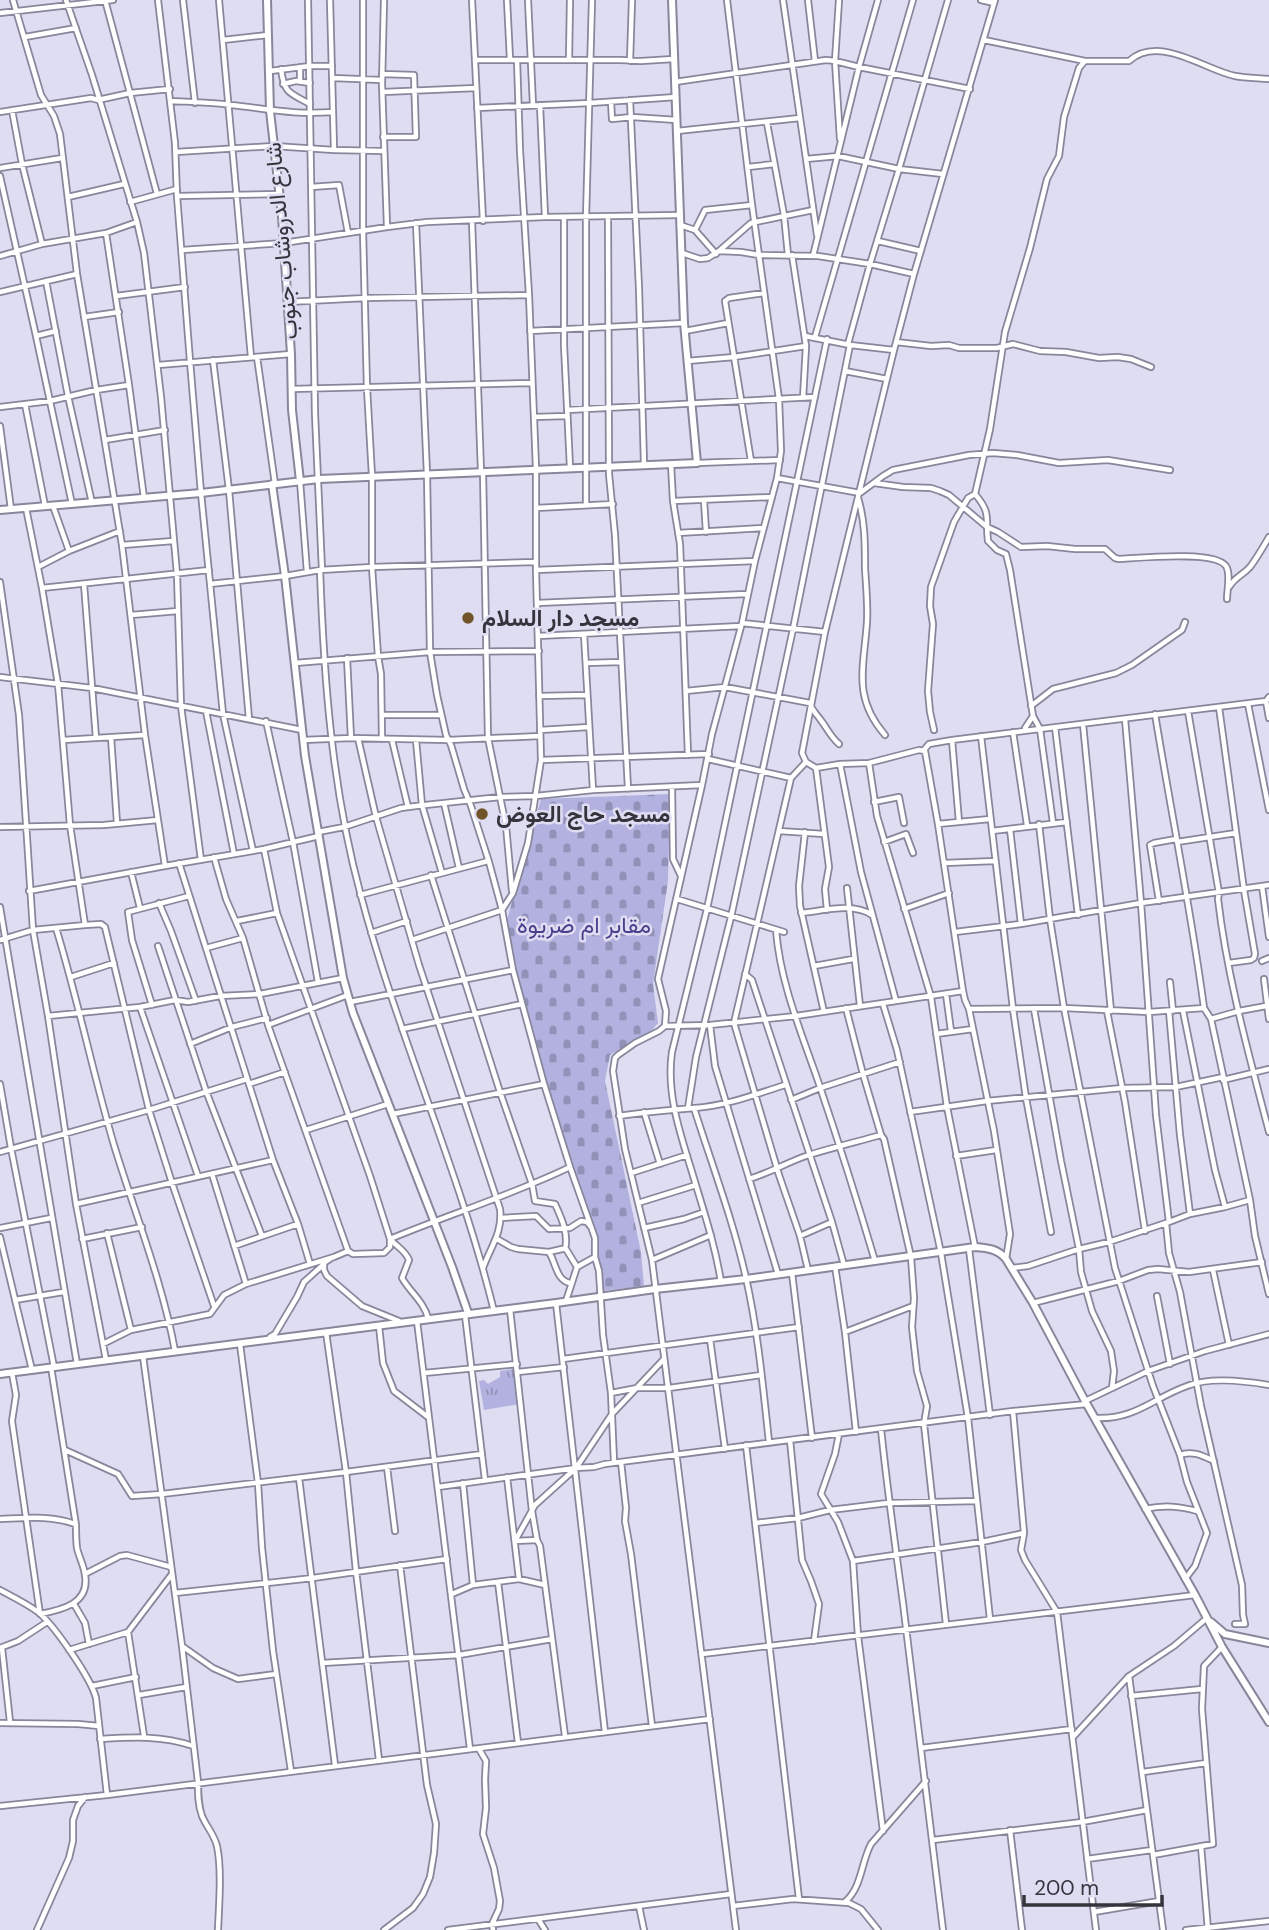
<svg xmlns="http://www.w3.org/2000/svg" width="1269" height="1930" font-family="'DM Sans',Vazirmatn,sans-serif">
	<defs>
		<pattern id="grass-tufts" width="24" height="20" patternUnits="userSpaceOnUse" patternTransform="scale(1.75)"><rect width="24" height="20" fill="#b3b1e0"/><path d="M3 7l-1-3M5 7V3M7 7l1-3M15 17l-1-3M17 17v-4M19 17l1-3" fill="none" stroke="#9291b7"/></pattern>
		<pattern id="cemetery-stones" width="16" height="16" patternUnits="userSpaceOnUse" patternTransform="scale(1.75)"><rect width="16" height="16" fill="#b3b1e0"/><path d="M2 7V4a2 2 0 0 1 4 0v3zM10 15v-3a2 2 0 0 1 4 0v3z" fill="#9291b7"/></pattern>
	</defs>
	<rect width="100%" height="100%" fill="#deddf2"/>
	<path fill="url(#grass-tufts)" d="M513 1369 519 1404 484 1410 479 1381 484 1380 488 1384 500 1377V1371Z"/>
	<path fill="url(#cemetery-stones)" d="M670 794 668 881 653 984 658 1023 652 1030 610 1055 605 1081 641 1252 644 1286 601 1291 596 1235 551 1101 505 927 541 799Z"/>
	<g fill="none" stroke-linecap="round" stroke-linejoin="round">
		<g stroke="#87869a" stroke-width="8">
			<path id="minor" d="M13 0 41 95 54 116 60 134 77 274 122 545 145 735 165 866 29 891
				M66 0 92 75 137 222 144 253 161 397 177 574 181 706 201 860
				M105 0 157 194
				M158 0 175 143 177 196 190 361 201 493 223 714 253 851
				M183 0 195 103
				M219 0 251 357
				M308 0 315 414 322 570
				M363 0V231L367 388 372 476V567L378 656 381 674 382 739
				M384 0 382 84 387 226
				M472 0 483 221
				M507 0 510 59
				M528 0 533 105
				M727 0 752 205 779 399 781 451 777 478 755 561 742 623 712 734 702 785 658 979 666 1011 665 1026 659 1031 635 1043 618 1055 615 1058 613 1071 625 1149 652 1260 736 1930
				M783 0 817 235
				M808 0 815 61
				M839 0 835 61 840 139
				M981 0 994 3
				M995 0 914 274 894 350 825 632 802 753 806 762 816 768 840 764 869 763 919 750 925 751 938 824 963 991 965 1000 969 1009 1064 1008 1149 1012 1204 1008 1211 1019 1250 1200 1255 1236 1269 1294
				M0 13 113 0
				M25 37 76 28
				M223 40 268 35
				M984 40 1085 61
				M475 60H621L641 61 674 59
				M569 60 570 0
				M630 61 632 0
				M300 67V81
				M281 69C284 94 290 93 310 104
				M270 71 310 66H332
				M382 74 414 75 416 137H383
				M333 78 382 80
				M675 82 826 60 835 61 859 67 970 89
				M283 84 296 81 310 83
				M383 92 476 88
				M630 100 639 288 644 464
				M171 101C191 102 211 102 231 105 269 109 294 115 333 112L330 0
				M611 102 612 119 632 117 677 120
				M540 105 545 217
				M477 108 590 103 676 97
				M12 110 22 164 42 244
				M0 112 91 98 98 100 130 93 170 89
				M333 112 334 150
				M767 123 784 215 788 255
				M677 131 800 118
				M176 152 274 146 334 150 384 151
				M806 159 838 156 899 169 943 174
				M748 167 774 164
				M0 168 62 158
				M0 176 36 336 72 504
				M311 187 339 185 348 233
				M177 196 280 194
				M68 197 124 184
				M130 202 177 189
				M564 217V345L570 467
				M608 217 609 474 615 535 628 789
				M472 221 481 471
				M416 223 427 474 430 652 437 695 446 735 451 745 464 789 471 806 489 862 502 910 513 970 544 1084 570 1167 595 1238V1257L599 1271 603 1335 611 1393 614 1462
				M680 225 695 230 716 254
				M695 230 705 210 752 205
				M106 233 129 385 144 498
				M878 241 921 251
				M182 250 284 243 387 227 427 222 545 217 680 215
				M719 251 741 252 759 255 818 256 870 264 914 274
				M682 253 700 259 708 258 719 251 751 223 813 210
				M792 255 806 346 803 398
				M0 256 42 244 106 233 137 222
				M813 256 859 67 878 0
				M46 281 68 396 92 503
				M0 292 77 274
				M116 296 185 287
				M287 302 366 298 529 295
				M84 317 119 312
				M530 331 684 323
				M685 331 728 323
				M36 336 56 331
				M805 336 850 345 894 350
				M815 337 913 0
				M896 342 931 346 949 345 959 348H997L1013 344 1040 351 1066 352 1099 358 1118 357 1131 359 1151 367
				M848 344 870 264 899 169 948 0
				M257 357 275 484
				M213 360 229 490 249 719
				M687 361 734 357 806 346
				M158 365 291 354
				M845 371 887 379
				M292 389 532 383
				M25 404 45 506
				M0 407 50 401 96 390 129 385
				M567 410 815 397
				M534 417 567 416
				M0 426 11 509
				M105 440 165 430
				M751 461 725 301 729 298 764 293
				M697 463 780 460
				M671 464 673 501 680 544 688 755
				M483 472 488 738 506 826 512 891
				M777 478 860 493 883 476 893 470 969 455 993 453 1017 455 1059 463 1108 460 1170 470
				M300 481 307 572
				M874 483 903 487 931 488 940 491 949 495 987 527 998 532 1021 547 1047 546 1075 549H1105L1115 558 1119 559C1139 558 1215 550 1226 566 1231 574 1227 590 1227 599
				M858 498C865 520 865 544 865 568 866 585 868 604 867 622 864 667 852 697 885 735
				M704 500 706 532
				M673 501 772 497
				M586 505V218L592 0
				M53 506 69 551
				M536 508 613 504
				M678 533 763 528
				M122 545 173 541
				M38 567 69 551 120 531
				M320 570C324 680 332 790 361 896 398 1036 459 1169 494 1311
				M536 570 755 561
				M0 582 19 715 33 930 48 1016 76 1204 106 1360
				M84 584 96 738
				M210 584 285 576 320 570 372 567 536 562
				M1229 587C1236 576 1242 576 1250 567 1257 558 1263 547 1269 537
				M42 588 209 570
				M537 603 747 594
				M131 615 178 611
				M742 623 825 632
				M584 634 593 790
				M538 636 741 626
				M347 658 351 738
				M295 663 430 652 539 651
				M586 663 621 662
				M0 677 92 688 302 730
				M686 691 725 687 810 703C812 711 815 712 820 719 827 728 830 736 839 744
				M539 696 587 695
				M1266 701 1269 718
				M1248 704 1269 810
				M1031 706 1053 689 1116 673 1132 665 1182 630 1185 622
				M1219 707 1244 890 1255 954 1254 958 1251 960 1229 963
				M206 711 234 854
				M1188 711 1219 893 1218 899C1227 977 1249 1055 1269 1132
				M1155 714C1171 812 1191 910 1204 1008
				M382 715H441
				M1125 719 1141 903 1156 1115 1169 1222
				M266 721 293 842 318 982
				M1083 724 1111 1011
				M1055 727 1078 915
				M540 730 589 727
				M934 730 930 712 928 691 933 624 930 606 931 587 954 522 968 498 975 494
				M1026 730 1025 728 1033 716
				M1013 732 1027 825
				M981 736 1013 1009 1026 1098 1051 1232
				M111 737 117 823
				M358 738 376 817 419 965 500 1209C503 1232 490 1248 483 1268
				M63 740 145 735
				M303 740 351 738 448 740 540 736
				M392 740 408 807
				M416 740 422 805 442 873
				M952 740 959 822
				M924 750 929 744 952 740 1266 701 1269 697
				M708 759 791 778
				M541 760 709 754
				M806 762 791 778 734 1023 779 1175 800 1236 808 1270
				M869 763 877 816 931 997 947 1107 975 1247
				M840 764 861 872 896 1001
				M816 768 829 867 825 889 827 910
				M672 787 673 859 681 876
				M874 802 899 797 904 823
				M444 803 459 868
				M1053 823 1040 729 1033 716 1010 570 1006 554 997 550 988 541C985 518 992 514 975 494L990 429 1005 332 1030 248 1047 179 1059 156 1064 117 1079 68 1085 61H1129C1159 34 1205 70 1235 76 1246 78 1258 78 1269 79
				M938 824 990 819
				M1039 824 1050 919 1064 1008 1115 1268 1153 1386 1180 1455 1187 1482 1207 1533 1195 1566 1185 1579
				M0 827 104 825 158 820
				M1010 829 1021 924
				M779 831 824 834
				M992 831 1067 822
				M318 832 344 827 401 808 416 806 500 797 536 796 593 790 702 785
				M805 832 799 886 800 906 824 1012
				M884 842 906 834 913 853
				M1177 842 1236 833
				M264 849 277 913 370 1176 390 1239C397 1247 405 1250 409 1260L402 1278C410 1292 424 1302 428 1318
				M214 857 226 899 243 938 268 1025 348 1251
				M179 863 273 1160 298 1224 310 1264
				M944 863 995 861
				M165 866 264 849 319 836
				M131 872 140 908
				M431 875 500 1092 532 1184 535 1201 555 1204C561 1217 569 1234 565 1249
				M1262 886 1269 937
				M847 888 860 1006
				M360 895 488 861
				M677 899 784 932
				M1159 901 1150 845 1154 843 1176 839
				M159 903 171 931 196 1001
				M0 907 77 1364
				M904 909 949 893
				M801 913C823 911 852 902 872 915
				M237 921 277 913
				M85 925 101 924 105 927 149 1110 172 1183 214 1306
				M56 928C78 1000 93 1074 114 1145 135 1214 162 1280 175 1351
				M776 930C780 982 801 1032 818 1081 838 1140 857 1200 875 1261
				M955 932 1021 924 1141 903 1269 885
				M371 933 407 921
				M0 940 33 930 85 925 70 825 58 684 42 588 26 508
				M412 940 502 910 513 893 528 843 541 760 536 570V468L529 295 520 151 517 60
				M158 946 206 1091 262 1236
				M206 948 243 938
				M1262 961 1269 958
				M814 966 853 959
				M745 974 752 980 832 1222 844 1265
				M71 977 114 963
				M1264 979 1269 1019
				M1170 982 1173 1011
				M946 994 951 1031
				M350 1002 513 970
				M883 1004 897 1050 941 1253 968 1418 990 1619
				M152 1005 132 940 128 912 189 896
				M140 1007 198 1176
				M846 1008 863 1074 881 1135 884 1139 911 1257 914 1298 912 1327 917 1371 927 1406 924 1424 946 1624
				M969 1009 994 1131 1010 1234 1006 1259
				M1034 1009 1061 1161 1079 1249 1081 1272 1092 1311 1111 1351 1114 1371 1112 1388
				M1107 1011 1125 1102 1145 1231
				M1169 1011 1180 1135 1190 1214
				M1183 1011 1215 1170 1225 1207
				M48 1016 140 1007 175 1000 188 1002 220 996 260 994 343 978
				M1211 1019 1239 1011 1266 1006
				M268 1025 348 995
				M710 1025 715 1066 778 1274
				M665 1026 710 1025 796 1016 963 991
				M402 1029 522 1004
				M936 1034 973 1029
				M190 1044 232 1027 267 1018
				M1223 1080 1269 1069
				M0 1084 11 1148 54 1367
				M249 1084 285 1072
				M791 1100 820 1088 900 1062
				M688 1108 696 1057 731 917 793 629 850 345
				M694 1108C712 1165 733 1220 746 1278 758 1331 763 1387 769 1442
				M644 1112 660 1164
				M910 1112 987 1101 1122 1088 1176 1087 1223 1077
				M393 1114 544 1084
				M619 1116C645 1112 670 1110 695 1108 726 1106 756 1094 785 1085
				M306 1130 388 1104
				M0 1152 149 1110 247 1079
				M956 1156 996 1150
				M631 1173 687 1155
				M212 1174 246 1284
				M749 1179C769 1173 786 1163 806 1156 830 1148 856 1142 881 1135
				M638 1203 696 1185
				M76 1204 273 1160
				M501 1218 536 1216 549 1229 570 1228 581 1221 587 1222 590 1226
				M1166 1223 1169 1253 1180 1292 1201 1406 1242 1585 1243 1615 1245 1624H1235
				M0 1228 51 1218
				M644 1228 684 1219 704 1212
				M107 1233 131 1330
				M800 1236 832 1222
				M0 1237 32 1370
				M82 1239 142 1227
				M497 1239 511 1247 518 1249 549 1252 562 1249H566L577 1267 566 1301
				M234 1246 298 1224
				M969 1249 990 1415
				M549 1252C556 1263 556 1280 570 1283
				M330 1259 324 1263V1270L327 1276 362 1306 399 1321
				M652 1260 711 1235
				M835 1266 845 1332 856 1432
				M577 1267 595 1257
				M1011 1268 1028 1266 1079 1249 1109 1242 1169 1222 1190 1214 1225 1207 1250 1200
				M1213 1270 1229 1345
				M792 1273 812 1438
				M721 1282C715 1244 703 1209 692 1172 680 1133 666 1093 672 1052L707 909 827 339
				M1157 1296 1170 1364
				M15 1300 63 1292
				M556 1303 605 1732
				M1033 1303 1119 1281 1148 1270 1158 1269 1189 1272 1262 1262
				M510 1309 532 1511 537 1540 540 1546 565 1736
				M465 1315 485 1480
				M417 1321 470 1749
				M379 1326 383 1363 394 1391 428 1417
				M326 1332 346 1472 356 1571 379 1760
				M845 1332 913 1306
				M270 1337 275 1334 297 1297 304 1282 324 1264
				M710 1339 725 1449
				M103 1344 131 1330 210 1314 224 1295 246 1284 334 1257 348 1251 353 1254 384 1253 390 1247V1239C450 1214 512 1195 570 1167
				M240 1344 258 1483 262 1548 273 1651 291 1771
				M143 1356 182 1646 198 1782C198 1794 198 1805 202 1816 206 1826 214 1834 217 1846 222 1870 219 1905 218 1930
				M563 1359 799 1327
				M518 1372 564 1367
				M12 1373 16 1395 12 1421 40 1614C61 1610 90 1604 85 1575 84 1566 79 1557 77 1548 76 1540 76 1532 76 1525L51 1367
				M424 1373 517 1364
				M611 1393 637 1388H669L761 1375
				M1085 1401 1148 1371 1205 1351 1269 1334
				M1095 1418C1135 1420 1153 1398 1187 1386 1209 1377 1246 1381 1269 1385
				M881 1429C887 1487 895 1545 903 1603 917 1712 930 1821 943 1930
				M839 1434 835 1454 821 1494 838 1522 853 1561 858 1636 883 1831
				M790 1440 802 1560 811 1581 819 1604 814 1641
				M746 1445 799 1899
				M65 1450 118 1474 132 1496 162 1494 346 1472 482 1454
				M1180 1455C1192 1450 1203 1456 1214 1461
				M621 1462 626 1508 625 1521 631 1554 652 1726
				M387 1467 395 1531
				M507 1477 519 1579
				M299 1478 335 1765
				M463 1483 473 1585
				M438 1487 576 1468 594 1467 605 1464 1013 1411 1087 1404
				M1145 1509C1164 1505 1178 1506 1197 1511
				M0 1519C25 1518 51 1515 75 1524
				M755 1523 798 1518 830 1510 888 1503 977 1501
				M1024 1533 1021 1550 1025 1560 1057 1612 1096 1930
				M515 1541 535 1505 576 1468 612 1414 664 1359
				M515 1541 537 1540
				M853 1561 982 1542 1024 1533 1013 1411
				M85 1574 120 1556 127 1555 171 1567
				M498 1582 518 1743
				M0 1590C13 1597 27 1604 38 1612 54 1625 91 1678 96 1698L107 1795
				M175 1593 313 1578 447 1559
				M452 1594 473 1585 519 1579 545 1585
				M74 1604 85 1623 89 1644
				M128 1632 144 1736
				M182 1646 213 1668 238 1679 276 1674
				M0 1648 18 1641 47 1622
				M2 1648 10 1722
				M69 1650 128 1632 172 1574
				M702 1654 1195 1595
				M322 1663 459 1655 552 1639
				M1129 1676 1163 1930
				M92 1686 136 1677
				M139 1695 186 1687
				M1131 1696 1202 1689
				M0 1723 78 1724 99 1726
				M1073 1737 1129 1676 1174 1646 1207 1618
				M100 1739C132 1737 162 1735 193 1746
				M921 1748 1072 1729
				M479 1749 486 1761 485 1779 486 1808 483 1834 494 1868 500 1901 499 1909 492 1924 493 1930
				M1143 1772 1206 1763
				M0 1806 107 1795 710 1719
				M1010 1830 1022 1930
				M933 1840 1082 1822 1147 1810
				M1201 1846 1208 1930
				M1153 1855 1213 1844 1202 1709 1204 1666 1222 1647
				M1087 1859 1152 1850
				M846 1901C862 1886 861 1863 871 1844L926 1781
				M639 1906 644 1930
				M733 1906 793 1899 849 1903 861 1909 878 1930
				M1094 1912 1159 1901
				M538 1919 545 1930
				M37 1930 69 1858 73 1841V1820L78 1806 85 1797
				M384 1930 413 1908 423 1894 430 1877 434 1853 436 1824 427 1785 400 1565
				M448 1930 731 1894
				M1186 1930 1269 1921"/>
		</g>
		<g stroke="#87869a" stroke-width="10">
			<path id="tertiary" d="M267 0 270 111 282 216 291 354 292 410 300 481
				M272 484 285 576 305 756 343 978 353 1013 452 1267 468 1313
				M0 510 201 493 319 479 697 463 684 323 672 0
				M0 1374 556 1303 655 1289 746 1279 975 1247C988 1248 998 1249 1006 1259L1033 1303 1085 1401 1195 1595 1222 1647 1269 1722
				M1211 1622 1225 1634 1269 1643"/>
		</g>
		<use href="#minor" stroke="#fff" stroke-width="4.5"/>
		<use href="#tertiary" stroke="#fff" stroke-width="6"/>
	</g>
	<g fill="#715528" stroke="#deddf2" stroke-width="2.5">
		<circle cx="468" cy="618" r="7"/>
		<circle cx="482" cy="814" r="7"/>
	</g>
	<g text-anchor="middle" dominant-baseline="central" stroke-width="5" stroke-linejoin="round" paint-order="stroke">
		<g font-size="23" fill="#35343d" stroke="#deddf2">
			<text transform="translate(281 241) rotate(-95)">شارع الدروشاب جنوب</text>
		</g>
		<g font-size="23" font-weight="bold" fill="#35343d" stroke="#deddf2" text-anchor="start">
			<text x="482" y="618">مسجد دار السلام</text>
			<text x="496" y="814">مسجد حاج العوض</text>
		</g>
		<g font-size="23" fill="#4b3e8b" stroke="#deddf2">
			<text x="584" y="925">مقابر ام ضريوة</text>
		</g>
	</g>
	<path d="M1024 1895v10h138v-10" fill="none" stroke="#35343d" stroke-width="3.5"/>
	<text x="1034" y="1895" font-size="21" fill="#35343d" stroke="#deddf2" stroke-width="5" paint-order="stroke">200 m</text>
</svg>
